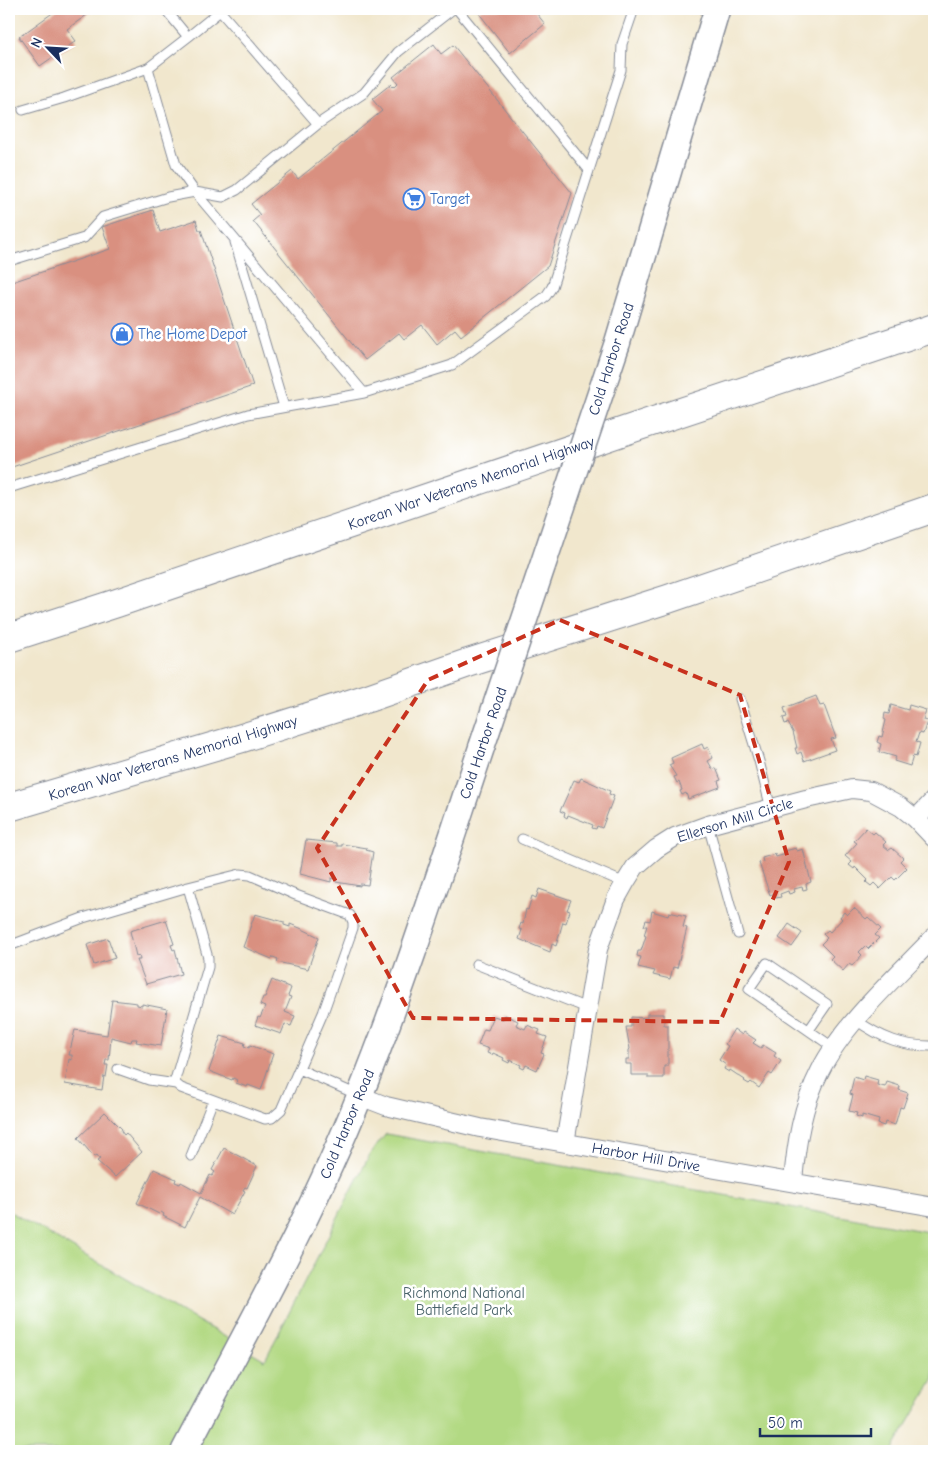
<svg xmlns="http://www.w3.org/2000/svg" width="943" height="1460" font-family="'Comic Neue',sans-serif">
	<rect width="100%" height="100%" fill="#fff"/>
	<filter id="ink" filterUnits="userSpaceOnUse"><feTurbulence type="fractalNoise" baseFrequency=".02" numOctaves="2"/><feDisplacementMap in="SourceGraphic" scale="10" xChannelSelector="R" yChannelSelector="G"/><feConvolveMatrix kernelMatrix="1 2 1 2 8 2 1 2 1" color-interpolation-filters="sRGB"/></filter>
	<filter id="wash" filterUnits="userSpaceOnUse"><feTurbulence type="fractalNoise" baseFrequency=".0096" numOctaves="4" result="noise"/><feDisplacementMap in="SourceGraphic" scale="20" xChannelSelector="R" yChannelSelector="G"/><feGaussianBlur stdDeviation="1.12" result="paint"/><feColorMatrix in="noise" values="0 0 0 0 0 0 0 0 0 0 0 0 0 0 0 0 0 1.4 0 .05"/><feComposite in="paint" operator="in"/></filter>
	<g filter="url(#wash)">
		<rect width="100%" height="100%" fill="#f1e7cd"/>
		<path fill="#b2d983" stroke="#668470" d="M386 1134 934 1233V1379L892 1451H9V1211L265 1360 370 1154Z"/>
		<g id="blocks">
			<path fill="#d99080" d="M58 9H89L91 12 67 29 76 41 40 66 19 37Z
				M482 9H533L545 24 510 53 478 12Z
				M434 44 441 54 453 45 572 193 548 266 461 336 455 329 437 344 422 325 404 339 399 333 365 360 253 221 260 215 251 204 292 171 298 179 382 111 372 99 391 84 394 87 398 83 393 77Z
				M153 210 160 232 196 220 199 230H201L253 386 9 468V283L110 249 102 227Z
				M816 696 820 706 824 705 836 738 831 739 835 750 804 761 801 752 797 754 795 748H797L793 732 788 723 785 724 783 718 787 717 784 708Z
				M891 705 908 710 909 705 926 710 923 720 927 721 923 734 919 733 916 742 920 743 916 757 913 756 910 766 894 761 896 757 879 752 881 744 877 742 879 736 882 737 886 720 884 719 885 713 889 714Z
				M702 744 704 749 708 747 713 758 708 761 713 770 716 768 721 780 718 781 720 787 688 799 686 793 682 795 680 791 682 790 679 782 677 783 674 777 676 776 669 765 673 763 671 758Z
				M581 778 610 791 609 794 614 796 602 828 597 826 596 829 592 828 593 825 568 815 567 818 564 816 565 813 560 811 574 780 579 782Z
				M866 828 873 834 875 832 886 842 883 845 889 850 892 848 903 858 900 861 907 868 895 880 892 877 880 889 874 883 871 886 866 882 868 880 855 867 854 869 849 865 852 862 845 856 857 843 854 841Z
				M306 840 337 843V846H342V844L367 848 366 850 373 852 368 885 360 884V886L336 882V879L331 878V882L300 874Z
				M796 848 797 851 803 849 811 882 806 884 807 889 803 890 802 887 794 889 795 892 789 894 788 891 780 894 781 897 776 898 775 893 770 895 759 863 763 862 762 858 775 854 776 857 786 854 785 851Z
				M539 889 571 900 567 910 570 911 566 923 563 922 556 946 552 944 550 952 519 939 522 930 519 929 521 923 523 924 526 909 528 910 532 896 536 898Z
				M854 908 866 919 868 917 881 929 875 935 879 938 868 949 865 946 859 952 862 955 852 966 849 964 843 971 830 959 833 956 821 944 827 938 823 934 828 930 830 932 842 919 840 917 844 912 847 915Z
				M652 911 668 916 669 912 686 916 683 927 687 928 677 968 673 967 670 979 653 975 655 971 638 967 641 957 637 956 638 951H641L646 936 644 935 647 926H644L646 920 650 921Z
				M255 914 284 922V925L290 927V924L300 928 319 937 308 969 277 962 278 959 273 957 272 959 243 947Z
				M166 920 174 944 171 945 173 950 175 949 181 974 146 984 137 960H140L139 955 136 956 130 931Z
				M789 924 802 933 792 947 779 938Z
				M108 938 115 958 94 965 87 945Z
				M272 980 291 988 288 996 291 997 285 1012 295 1016 291 1026 285 1024 281 1034 255 1025 258 1017 260 1018 265 1007 260 1005 263 997H265Z
				M112 1000 137 1003V1005L142 1006V1004L167 1009 161 1046 136 1042 137 1039H132L131 1042 111 1037 109 1060H106L105 1065H108L106 1077 104 1076 102 1090 65 1084 69 1059 72 1060V1055H69L75 1030 107 1035Z
				M647 1014H664V1025H668V1066H664V1078H648V1075H631V1064H626V1059H629V1050L630 1049 626 1027H631V1017L647 1018Z
				M505 1015 518 1021 516 1025 525 1029 527 1025 540 1030 538 1034 547 1037 541 1053 544 1054 537 1070 526 1065 524 1069 520 1067 521 1065 510 1060 509 1063 503 1060 504 1058 493 1053 492 1055 487 1053 489 1049 478 1045 484 1029 488 1030 494 1016 503 1019Z
				M734 1029 742 1035 744 1032 756 1040 753 1043 761 1048 763 1045 776 1053 774 1056 781 1061 772 1075 769 1073 759 1088 751 1082 749 1084 744 1081 745 1080 730 1070 729 1072 724 1069 726 1065 719 1060 728 1046 725 1044Z
				M221 1036 245 1043 244 1046 249 1048 250 1045 273 1054 261 1090 248 1085 247 1087 236 1083 237 1080 233 1078 232 1080 209 1071Z
				M864 1076 878 1080 877 1085 885 1087 887 1082 900 1086 899 1090 908 1093 903 1108 900 1107 895 1125 885 1122 884 1126 878 1124 879 1120 862 1115V1118L856 1116 857 1113 849 1111 853 1095 850 1094 854 1077 863 1080Z
				M105 1112 122 1129 121 1131 124 1135 126 1133 142 1152 115 1177 97 1161 100 1159 97 1155 94 1157 78 1138Z
				M224 1148 257 1166 247 1188 245 1187 243 1190 245 1191 232 1215 200 1197 185 1227 163 1216 164 1214 161 1212 159 1214 137 1203 154 1169 176 1179 175 1182 180 1184 181 1182 201 1193 210 1175 212 1176 215 1172 212 1170Z"/>
		</g>
	</g>
	<g filter="url(#ink)">
		<use href="#blocks" fill-opacity="0" stroke="#868b96" stroke-width="1"/>
		<g fill="none" stroke-linecap="round" stroke-linejoin="round">
			<g stroke="#868b96" stroke-width="11">
				<path id="service" d="M165 9 188 37 220 11 318 124
					M457 9 589 170
					M188 37 148 68 176 165 195 192 364 393 452 365 546 296 552 287 621 70 622 44 634 9
					M23 110 64 98 148 68
					M235 242 284 407
					M9 261 84 238 103 217 168 197 195 192 223 197 237 190 318 124 364 93 398 52 453 9
					M9 488 248 414 364 393
					M740 699 759 761 771 809
					M708 825 738 934
					M522 839 625 883
					M9 946 83 918 188 887 240 874 250 875 293 894 350 915 353 922V928L323 1013 281 1110 272 1118 265 1119 181 1088 176 1084 175 1080 208 967V958L188 887
					M476 964 587 1008
					M856 1020C881 1038 904 1047 934 1046
					M809 1030 827 1004 767 963 749 989 834 1048
					M118 1069 149 1080 176 1084
					M299 1069 358 1095
					M191 1156 213 1100"/>
			</g>
			<g stroke="#868b96" stroke-width="20">
				<path id="minor" d="M916 819 934 800
					M360 1096 386 1106 480 1128 934 1207
					M565 1143 598 949 616 899 625 883 635 867 656 849 675 837 708 825 806 799 852 789 871 791 901 807 916 819 934 838
					M793 1182C796 1144 802 1106 820 1071 843 1024 898 975 934 937"/>
			</g>
			<g stroke="#868b96" stroke-width="28">
				<path id="secondary" d="M617 344 717 9
					M184 1451C245 1334 311 1218 360 1095 406 981 443 863 482 746"/>
			</g>
			<g stroke="#868b96" stroke-width="30">
				<path id="motorway" d="M9 638 117 603 639 426 934 328
					M9 807 242 738 368 698 468 663 668 599 934 508"/>
			</g>
			<use href="#service" stroke="#fff" stroke-width="9"/>
			<use href="#minor" stroke="#fff" stroke-width="18"/>
			<use href="#secondary" stroke="#fff" stroke-width="25"/>
			<use href="#motorway" stroke="#fff" stroke-width="28"/>
			<g stroke="#868b96" stroke-width="28" stroke-linecap="butt">
				<path id="secondary-bridge" d="M482 746 617 344"/>
			</g>
			<use href="#secondary-bridge" stroke="#fff" stroke-width="25"/>
		</g>
	</g>
	<path fill="none" stroke="#c8321e" stroke-width="4" stroke-dasharray="10 6" stroke-linejoin="round" d="M560 620 740 695 789 862 720 1022 413 1018 317 848 428 680Z"/>
	<defs>
		<g id="supermarket-ring" transform="scale(1.125)"><circle r="9.5" fill="#fff" stroke="#3f7fe0" stroke-width="1.5"/><path d="M-6-5.5h2.5l.6 2H6L4.5 2H-2.5L-4.4-4H-6ZM-1.5 3.2a1.3 1.3 0 1 0 .1 0ZM3 3.2a1.3 1.3 0 1 0 .1 0Z" fill="#3f7fe0"/></g>
		<g id="shop-ring" transform="scale(1.125)"><circle r="9.5" fill="#fff" stroke="#3f7fe0" stroke-width="1.5"/><path d="M-5-2.5h2.3a2.7 3.5 0 0 1 5.4 0H5L5.5 6h-11ZM-1.5-2.5h3a1.5 2.3 0 0 0-3 0Z" fill="#3f7fe0"/></g>
	</defs>
	<g fill-rule="evenodd">
		<use href="#supermarket-ring" x="414" y="199"/>
		<use href="#shop-ring" x="122" y="334"/>
	</g>
	<g text-anchor="middle" dominant-baseline="central" stroke-width="5" stroke-linejoin="round" paint-order="stroke">
		<g font-size="15" fill="#366cbe" stroke="#fff" text-anchor="start">
			<text x="430" y="199">Target</text>
			<text x="138" y="334">The Home Depot</text>
		</g>
		<g font-size="15" fill="#1b2f5e" stroke="#fff">
			<text transform="translate(611 359) rotate(-72)">Cold Harbor Road</text>
			<text transform="translate(471 483) rotate(-19)">Korean War Veterans Memorial Highway</text>
			<text transform="translate(483 743) rotate(-71)">Cold Harbor Road</text>
			<text transform="translate(173 758) rotate(-17)">Korean War Veterans Memorial Highway</text>
			<text transform="translate(735 820) rotate(-17)">Ellerson Mill Circle</text>
			<text transform="translate(347 1124) rotate(-67)">Cold Harbor Road</text>
			<text transform="translate(646 1157) rotate(10)">Harbor Hill Drive</text>
		</g>
		<g font-size="15" fill="#486269" stroke="#fff">
			<text x="464" y="1293">Richmond National<tspan x="464" dy="17">Battlefield Park</tspan></text>
		</g>
	</g>
	<rect width="943" height="1460" fill="none" stroke="#fff" stroke-width="30"/>
	<g transform="translate(48 48) rotate(295)" stroke="#ffffff" stroke-width="4" paint-order="stroke">
	<path d="M0-4L9 19L0 12L-9 19Z" fill="#1b2f5e"/>
	<text y="-8" font-size="14" font-weight="bold" text-anchor="middle" fill="#1b2f5e">N</text>
	</g>
	<path d="M760 1428v8h111v-8" fill="none" stroke="#1b2f5e" stroke-width="2.5"/>
	<text x="768" y="1428" font-size="15" fill="#1b2f5e" stroke="#ffffff" stroke-width="4" paint-order="stroke">50 m</text>
</svg>
